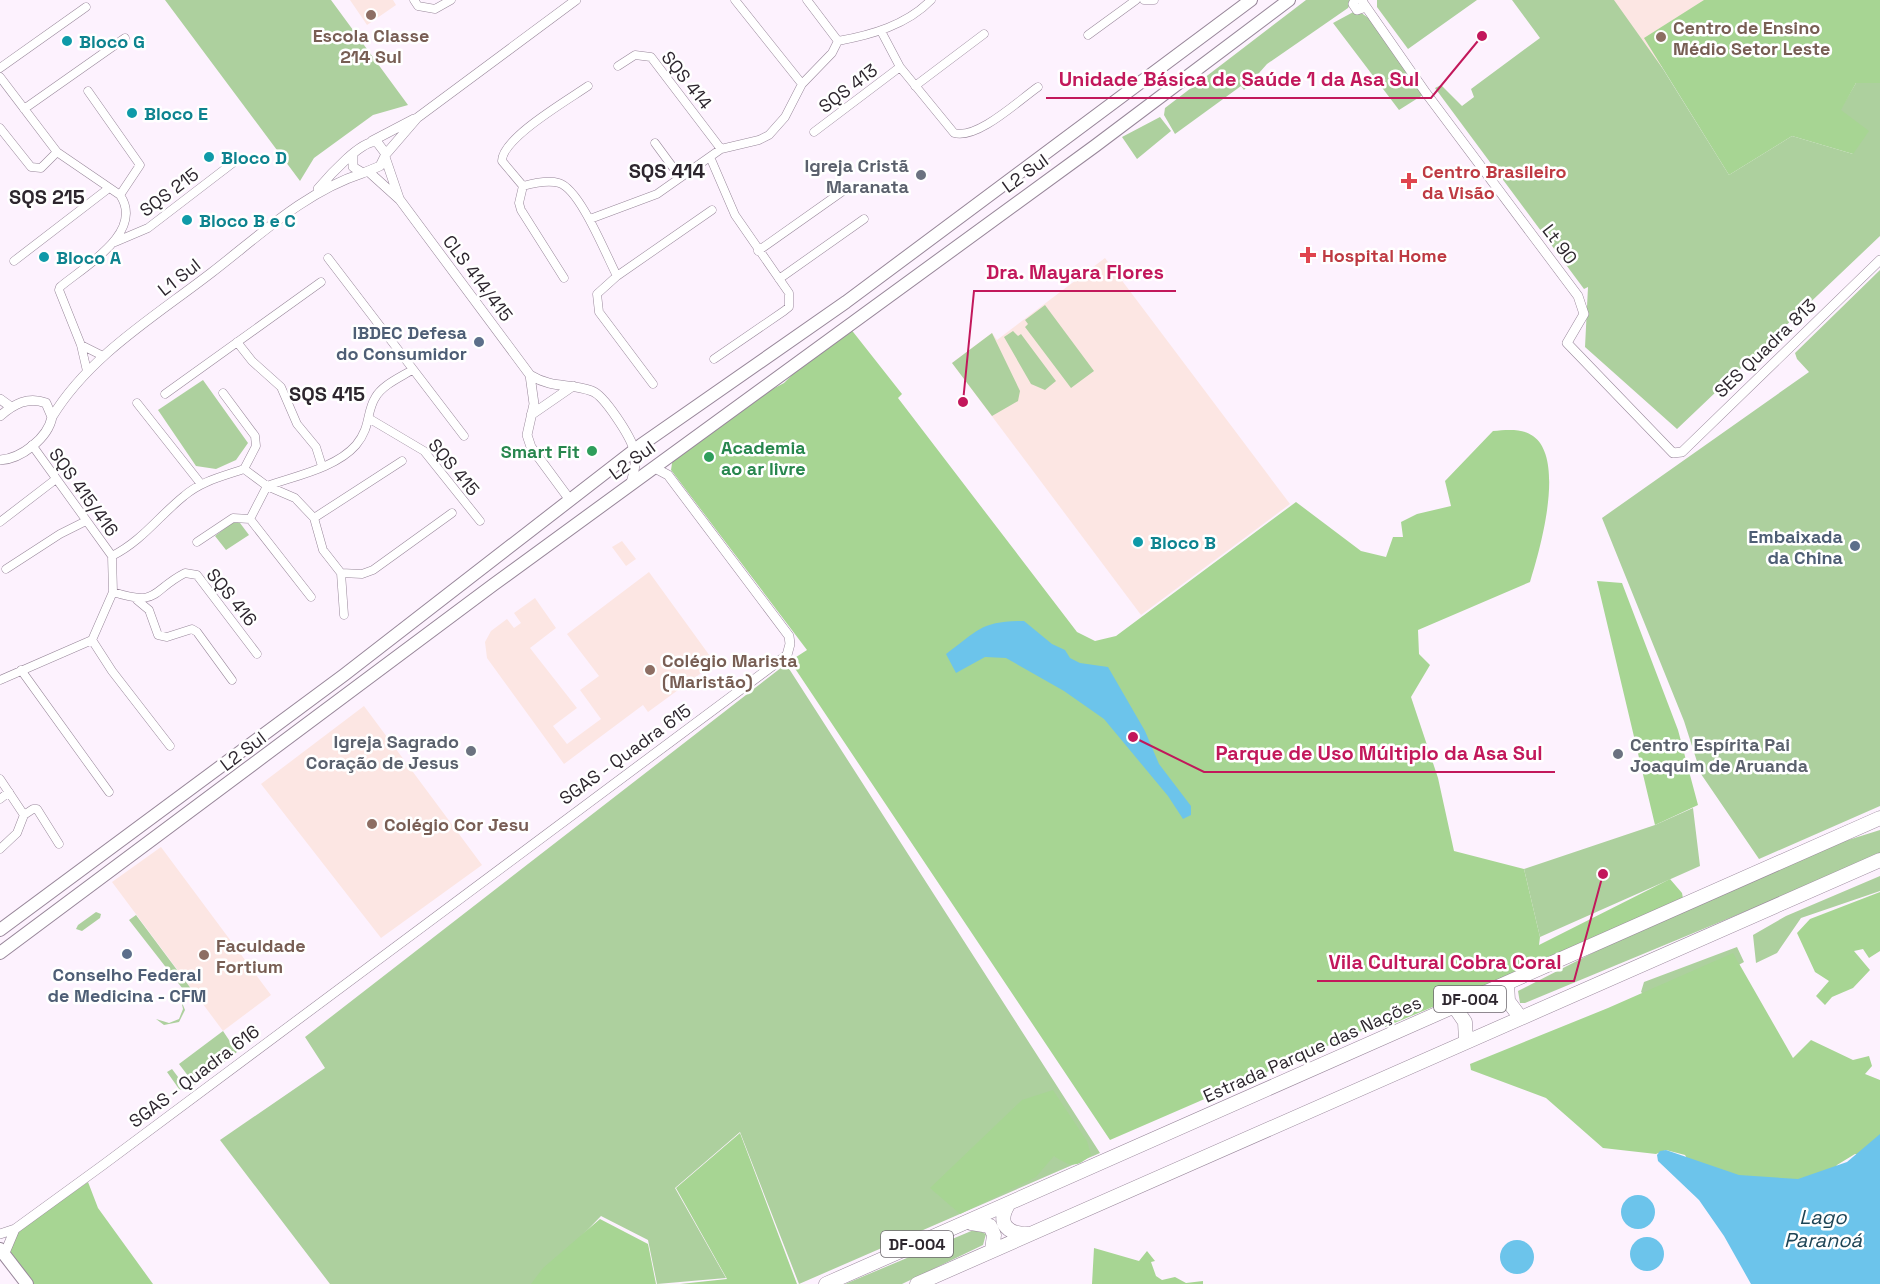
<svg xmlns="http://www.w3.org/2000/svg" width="1880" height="1284" font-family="'Space Grotesk',sans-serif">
	<rect width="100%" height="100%" fill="#fdf2fe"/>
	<path fill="#fce6e3" d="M350 0H393L396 5 367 25Z
		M1598 0H1744L1652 73Z
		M1105 258 1290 504 1141 615 952 363 992 333 997 340Z
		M622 541 636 559 626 566 612 547Z
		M649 572 715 663 648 712 643 705 564 764 487 658 485 642 491 631 507 619 514 628 521 623 514 613 535 598 556 628 530 648 577 708 553 726 567 744 601 719 580 690 599 676 567 634Z
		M364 706 482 865 381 938 261 784Z
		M161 847 271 995 223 1031 112 882Z"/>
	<path fill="#add09e" d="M165 0H331L408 105 373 115 314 158 300 181Z
		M1306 0H1352L1348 8 1267 64 1244 90 1241 86 1175 134 1164 115 1165 108Z
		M1377 0H1477L1408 49 1377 7Z
		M1512 0H1614L1663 69 1729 175 1792 136 1853 154 1840 110 1856 83H1880V236L1677 429 1585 347 1588 287 1584 289 1435 88 1441 85 1462 106 1474 97 1471 89 1540 38Z
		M1357 10 1373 21 1426 93 1399 110 1333 23Z
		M1160 117 1171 131 1137 159 1122 137Z
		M1880 270V806L1759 859 1701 774 1684 721 1602 518 1809 372 1797 359 1795 353Z
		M1045 305 1094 371 1071 388 1025 327 1028 324 1025 320Z
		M1013 331 1018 336 1021 334 1056 381 1045 390 1031 384 1004 337Z
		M992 333 1020 391 1018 401 992 416 952 363Z
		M203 380 248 443 236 460 216 469 196 466 158 410Z
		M237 519 249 535 226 550 215 536Z
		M786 664 1100 1153 799 1284 740 1132 675 1188 726 1278 657 1284 648 1240 601 1216 535 1284H330L220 1140 325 1068 305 1037Z
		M1693 808 1700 866 1540 937 1524 869 1655 825Z
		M1880 830V853L1773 900 1525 1003H1520L1518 991 1616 941 1845 841Z
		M1880 876V891L1801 918 1777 953 1756 963 1753 935 1786 916Z
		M96 912 101 914 100 918 82 931 76 929 78 925Z
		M136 915 198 998 193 1002 129 920Z
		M1737 947 1744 962 1699 986 1709 1050 1641 992 1644 982Z
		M181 1000 185 1010 179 1022 164 1025 156 1019 169 1023 179 1019 183 1009Z
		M223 1031 237 1052 195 1085 179 1064Z
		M172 1069 187 1089 185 1091 179 1089 167 1072Z
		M976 1229 986 1234 983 1245 902 1284H845Z"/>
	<path fill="#a7d593" d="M1704 0H1880V83H1856L1841 110 1869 131 1853 154 1792 136 1729 175 1644 38Z
		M850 328 902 394 898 398 1077 632 1095 641 1116 636 1296 502 1361 551 1386 557 1393 537H1403L1401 522 1417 514 1451 506 1445 481 1493 431C1506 430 1522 428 1533 436 1566 459 1540 550 1530 582L1418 630 1419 654 1430 665 1411 697 1438 778 1454 851 1524 869 1540 937 1539 945 1670 879 1682 893 1683 898 1595 939 1385 1027 1387 1020 1110 1140 790 661 807 650 671 470 673 457 752 400 784 383 810 357Z
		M1597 581 1622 583 1678 730 1698 805 1655 825Z
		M1880 892V951L1869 958 1863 949 1854 951 1870 970 1853 988 1832 997 1825 1005 1816 996 1829 981 1815 972 1797 933 1810 919Z
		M1733 953 1793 1058 1811 1040 1853 1060 1869 1056 1872 1066 1865 1074 1880 1080V1156L1855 1154 1837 1165 1761 1284 1685 1155 1666 1150 1656 1154 1603 1148 1546 1098 1471 1070 1470 1064 1608 1008Z
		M1053 1090 1087 1141 1091 1155C1077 1168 1070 1167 1054 1156L1036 1177 960 1214 930 1188 1022 1100Z
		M740 1133 797 1284H680L727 1279 676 1188Z
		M88 1182 98 1208 153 1284H31L8 1253 18 1231Z
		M600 1219 648 1244 656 1284H531L543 1268Z
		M1094 1248 1139 1261 1147 1251 1155 1261 1151 1262 1156 1276 1162 1280 1175 1277 1186 1283 1203 1281V1284H1092Z"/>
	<path fill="#6cc4eb" d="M1024 621 1052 644 1065 650 1070 658 1080 663 1108 667 1145 731 1159 764 1191 806V815L1183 819 1168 796 1104 719 1064 691 1006 658 985 657 956 673 946 654C979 630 981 621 1024 621Z
		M1880 1134V1284H1751L1724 1236 1699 1200 1658 1161 1657 1155 1660 1151 1666 1150 1739 1175 1798 1179 1847 1162Z
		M1621 1212a17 17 0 1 1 34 0a17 17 0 1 1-34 0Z
		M1630 1254a17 17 0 1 1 34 0a17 17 0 1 1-34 0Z
		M1500 1257a17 17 0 1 1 34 0a17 17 0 1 1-34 0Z"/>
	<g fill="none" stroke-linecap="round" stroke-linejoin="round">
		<g stroke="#98879a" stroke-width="9">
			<path id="minor" d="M414 0 418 6 435 9 451 0
				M735 0 802 84
				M807 0 838 41
				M1144 0H1154
				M881 31 900 67 954 133C977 140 1018 101 1038 87
				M1088 35 1136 0
				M838 41C871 35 907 25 931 0
				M618 66 635 55 651 57 721 149
				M0 68 86 7
				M0 77 57 152 120 195C145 232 85 266 60 287L59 290 81 345 87 371
				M588 86C568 100 502 138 502 161L523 186C534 183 548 180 559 183 580 189 606 255 617 276
				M915 86 984 34
				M88 91 140 165 120 195
				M24 109 125 38
				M0 128 31 167 41 168 57 152
				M814 132 900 67
				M655 143 680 177
				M710 157 735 215 789 293V307L784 311 714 359
				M523 186 519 203 521 210 564 278
				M590 219 657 194 721 149 759 140 769 135 785 117 802 84 832 53 838 41
				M115 242 148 228 238 159
				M758 251 843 191
				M328 258 464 436
				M14 261 109 188
				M779 279 864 219
				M237 342 252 361 281 387 297 424 316 447 322 466
				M81 345 103 356
				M653 384 599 312 597 294 617 276 712 210
				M165 394 321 282
				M137 403 201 484
				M370 419 424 451 480 521
				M32 445 112 556
				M244 469 267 486 295 498 314 518 323 550 341 573 344 615
				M314 518 402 461
				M250 519 267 486C295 476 336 468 356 445 371 427 366 413 375 398 382 385 401 377 412 370
				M0 522 56 479
				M197 542 233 518 250 519 311 597
				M112 556C142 541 159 516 184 496 201 481 224 476 244 469L256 446 255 436 223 393
				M6 569 60 534 86 521
				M341 573 362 574 373 570 452 513
				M113 592C160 607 150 591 185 573L197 575 257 654
				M137 600 149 610 158 635 167 637 192 629 197 632 232 680
				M92 640 112 671 170 746
				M21 670 109 792
				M0 680 92 640 113 592 112 556
				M0 779 24 815 17 833 0 849
				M0 799 9 792
				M24 815 33 809H37L59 844"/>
		</g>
		<g stroke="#98879a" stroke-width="10">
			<path id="tertiary" d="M1355 0 1353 4 1357 10 1363 8V2
				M1364 4 1426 93 1578 296 1584 314 1567 343 1673 453 1682 452 1880 260
				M372 141 414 119
				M386 154 417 118 576 0
				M385 157 399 198
				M369 172 400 200 530 375C555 390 568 382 592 391 604 395 631 437 634 450 637 461 634 472 631 483
				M318 189C328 177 362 139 377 142L386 154 380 166 363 173 353 167V156
				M530 375 534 404 527 435 531 447 570 500
				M0 399 11 407
				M531 415 573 386
				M0 416C14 404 28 396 46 403L52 417C48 438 21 459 0 460
				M52 417C89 356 154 317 211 273 258 237 304 192 363 173
				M0 1234 15 1229 103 1165 787 655 790 644 789 636 668 475 653 467
				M4 1255 15 1229"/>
		</g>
		<g stroke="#98879a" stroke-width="14">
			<path id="primary" d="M0 930 344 675 641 445 846 302 1251 0
				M0 953 493 585 1095 146 1289 0
				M0 1249 27 1284"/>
		</g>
		<g stroke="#98879a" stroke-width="15">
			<path id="trunk" d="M1507 983 1508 1001 1520 1017
				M1454 1006 1465 1022 1466 1041
				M1008 1205C996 1225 1009 1234 1028 1234
				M971 1223 990 1226 994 1235 992 1250
				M826 1284 1880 818
				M917 1284 1880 860"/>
		</g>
		<use href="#minor" stroke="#fff" stroke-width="8"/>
		<use href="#tertiary" stroke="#fff" stroke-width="9"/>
		<use href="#primary" stroke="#fff" stroke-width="12"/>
		<use href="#trunk" stroke="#fff" stroke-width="14"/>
	</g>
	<g fill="#8d6e63" stroke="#fff" stroke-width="2">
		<circle cx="371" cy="15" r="6"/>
		<circle cx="1661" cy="37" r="6"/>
		<circle cx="650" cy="670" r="6"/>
		<circle cx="372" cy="824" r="6"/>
		<circle cx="204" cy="955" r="6"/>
	</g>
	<g fill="#0f9aa8" stroke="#fff" stroke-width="2">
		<circle cx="67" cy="41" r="6"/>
		<circle cx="132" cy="113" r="6"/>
		<circle cx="209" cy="157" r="6"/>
		<circle cx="187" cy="220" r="6"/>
		<circle cx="44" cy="257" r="6"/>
		<circle cx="1138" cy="542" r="6"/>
	</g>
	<g fill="#6b7280" stroke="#fff" stroke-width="2">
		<circle cx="921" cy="175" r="6"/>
		<circle cx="471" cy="751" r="6"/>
		<circle cx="1618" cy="754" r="6"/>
	</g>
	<g fill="#e0444e" stroke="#fff" stroke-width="2">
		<path d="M1406 172h6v6h6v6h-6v6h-6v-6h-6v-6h6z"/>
		<path d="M1305 246h6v6h6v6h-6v6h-6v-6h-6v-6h6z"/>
	</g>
	<g fill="#5c6f8a" stroke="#fff" stroke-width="2">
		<circle cx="479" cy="342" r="6"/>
		<circle cx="1855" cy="546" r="6"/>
		<circle cx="127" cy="954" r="6"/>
	</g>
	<g fill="#2e9e5b" stroke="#fff" stroke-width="2">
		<circle cx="592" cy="451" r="6"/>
		<circle cx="709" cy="457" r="6"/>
	</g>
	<g text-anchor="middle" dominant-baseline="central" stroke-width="5" stroke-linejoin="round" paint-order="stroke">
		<g fill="#fff" stroke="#6c676d" stroke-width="1.5">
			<rect x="1434" y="986" width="72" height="26" rx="4.5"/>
			<rect x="881" y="1231" width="72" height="26" rx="4.5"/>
		</g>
		<g font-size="16" font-weight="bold" fill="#2d262e">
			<text x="1470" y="999">DF-004</text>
			<text x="917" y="1244">DF-004</text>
		</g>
		<g font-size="18" font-weight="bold" fill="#785e54" stroke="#fff" text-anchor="start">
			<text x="1673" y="27">Centro de Ensino<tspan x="1673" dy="21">Médio Setor Leste</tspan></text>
			<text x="371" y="35" text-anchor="middle">Escola Classe<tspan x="371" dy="21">214 Sul</tspan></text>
			<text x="662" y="660">Colégio Marista<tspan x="662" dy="21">(Maristão)</tspan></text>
			<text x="384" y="824">Colégio Cor Jesu</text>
			<text x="216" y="945">Faculdade<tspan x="216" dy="21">Fortium</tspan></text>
		</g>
		<g font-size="18" font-weight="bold" fill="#0d838f" stroke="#fff" text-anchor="start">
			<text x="79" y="41">Bloco G</text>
			<text x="144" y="113">Bloco E</text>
			<text x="221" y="157">Bloco D</text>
			<text x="199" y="220">Bloco B e C</text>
			<text x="56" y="257">Bloco A</text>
			<text x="1150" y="542">Bloco B</text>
		</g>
		<g font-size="18" fill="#2d262e" stroke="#fff">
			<text transform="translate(687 80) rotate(51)">SQS 414</text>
			<text transform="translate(848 88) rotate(-37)">SQS 413</text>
			<text transform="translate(1025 173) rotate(-36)">L2 Sul</text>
			<text transform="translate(169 192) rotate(-37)">SQS 215</text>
			<text transform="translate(1560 244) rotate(53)">Lt 90</text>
			<text transform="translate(179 277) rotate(-38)">L1 Sul</text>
			<text transform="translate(478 278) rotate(53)">CLS 414/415</text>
			<text transform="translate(1765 348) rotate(-44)">SES Quadra 813</text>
			<text transform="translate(632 460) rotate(-36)">L2 Sul</text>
			<text transform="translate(454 467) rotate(50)">SQS 415</text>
			<text transform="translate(84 492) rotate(54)">SQS 415/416</text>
			<text transform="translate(232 597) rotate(51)">SQS 416</text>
			<text transform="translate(243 751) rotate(-37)">L2 Sul</text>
			<text transform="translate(625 754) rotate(-36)">SGAS - Quadra 615</text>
			<text transform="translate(1312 1049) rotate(-24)">Estrada Parque das Nações</text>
			<text transform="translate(194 1076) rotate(-37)">SGAS - Quadra 616</text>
		</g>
		<g font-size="18" font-weight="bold" fill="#5b616d" stroke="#fff" text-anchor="end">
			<text x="909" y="165">Igreja Cristã<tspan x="909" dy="21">Maranata</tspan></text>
			<text x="459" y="741">Igreja Sagrado<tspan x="459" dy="21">Coração de Jesus</tspan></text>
			<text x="1630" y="744" text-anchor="start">Centro Espírita Pai<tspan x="1630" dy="21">Joaquim de Aruanda</tspan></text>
		</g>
		<g font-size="18" font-weight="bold" fill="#be3a42" stroke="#fff" text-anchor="start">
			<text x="1422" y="171">Centro Brasileiro<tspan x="1422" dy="21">da Visão</tspan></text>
			<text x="1322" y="255">Hospital Home</text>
		</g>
		<g font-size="18" font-weight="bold" fill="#4e5e75" stroke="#fff" text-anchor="end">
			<text x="467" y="332">IBDEC Defesa<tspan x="467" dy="21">do Consumidor</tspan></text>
			<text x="1843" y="536">Embaixada<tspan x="1843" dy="21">da China</tspan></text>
			<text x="127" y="974" text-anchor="middle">Conselho Federal<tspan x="127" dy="21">de Medicina - CFM</tspan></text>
		</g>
		<g font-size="18" font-weight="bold" fill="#27864d" stroke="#fff" text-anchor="start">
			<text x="721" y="447">Academia<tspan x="721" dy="21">ao ar livre</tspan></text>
			<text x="580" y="451" text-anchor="end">Smart Fit</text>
		</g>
		<g font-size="20" font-weight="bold" fill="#2d262e" stroke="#fff">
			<text x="667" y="171">SQS 414</text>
			<text x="47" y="197">SQS 215</text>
			<text x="327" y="394">SQS 415</text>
		</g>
		<g font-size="20" font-style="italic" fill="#1d4455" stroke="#fff">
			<text x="1823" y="1217">Lago<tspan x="1823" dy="23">Paranoá</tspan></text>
		</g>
	</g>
	<path fill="none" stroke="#c2185b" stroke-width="2" d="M1482 36L1431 98H1046M963 402L974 291H1176M1133 737L1204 772H1555M1603 874L1574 981H1317"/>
	<g fill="#c2185b" stroke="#fff" stroke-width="2">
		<circle cx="1482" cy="36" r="6"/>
		<circle cx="963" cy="402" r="6"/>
		<circle cx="1133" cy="737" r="6"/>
		<circle cx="1603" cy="874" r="6"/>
	</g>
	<g font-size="20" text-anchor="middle" font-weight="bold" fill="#c2185b" stroke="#fff" stroke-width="5" stroke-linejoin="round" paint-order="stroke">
		<text x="1239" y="86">Unidade Básica de Saúde 1 da Asa Sul</text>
		<text x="1075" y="279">Dra. Mayara Flores</text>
		<text x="1379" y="760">Parque de Uso Múltiplo da Asa Sul</text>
		<text x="1445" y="969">Vila Cultural Cobra Coral</text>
	</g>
</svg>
